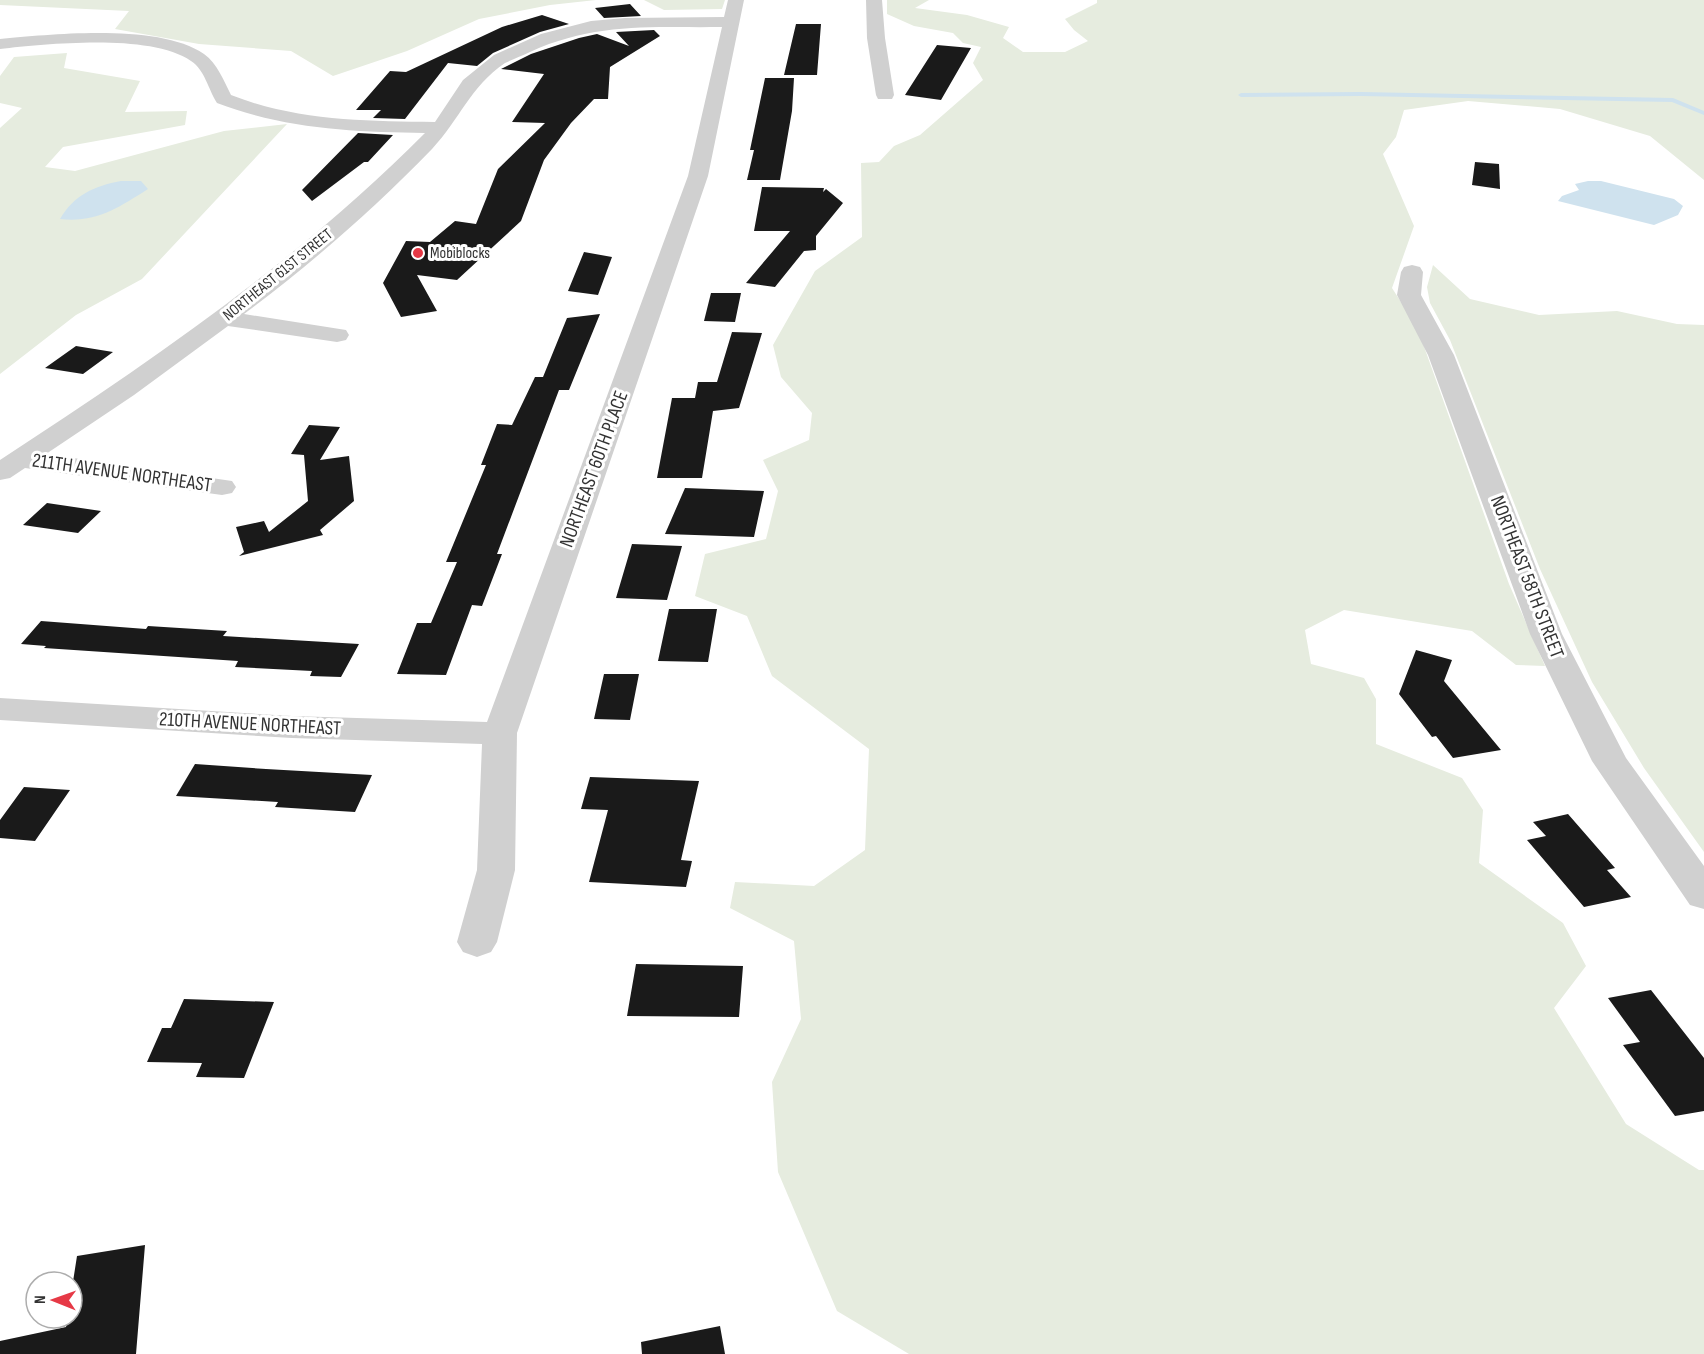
<svg xmlns="http://www.w3.org/2000/svg" width="1704" height="1354" font-family="'Sofia Sans Condensed',sans-serif">
	<rect width="100%" height="100%" fill="#fff"/>
	<path fill="#e6ecdf" d="M0 0H596L550 5 479 19 407 51 333 76 291 51 199 44 115 29 129 11 0 5Z
		M644 0H725L722 9 664 10Z
		M887 0H929L915 8 967 15 1009 27 1003 38 1023 52H1065L1088 41 1074 30 1065 19 1097 3V0H1704V180L1650 136 1560 109 1468 101 1404 110 1396 137 1383 154 1414 226 1392 288 1417 327 1509 584 1545 666 1516 665 1472 631 1344 610 1305 630 1311 664 1364 678 1376 699V744L1462 778 1483 810 1479 863 1563 923 1586 966 1554 1008 1626 1124 1699 1170H1704V1354H909L837 1311 778 1172 772 1082 801 1019 794 941 730 908 735 882 814 886 865 850 869 749 772 676 747 616 695 596 705 554 766 539 778 491 763 460 809 440 812 413 781 377 773 345 815 271 862 237 861 163 879 162 894 146 920 135 983 80 973 63 981 47 963 43 953 33 914 26 887 14Z
		M67 53 64 68 140 81 125 112 187 111 185 125 63 147 45 167 75 171 224 131 287 124 142 279 76 315 0 374V128L22 108 0 103V76L14 57Z
		M1433 265 1470 299 1539 315 1617 311 1677 324 1704 325V852L1644 768 1592 682 1540 569 1450 340 1430 303 1427 287Z"/>
	<path fill="#cfe2ee" d="M121 181H141L148 189C118 208 96 223 60 219 74 195 94 186 121 181Z
		M1588 181H1601L1674 199 1683 206 1678 215 1654 225 1558 201 1562 196 1579 190 1575 184Z"/>
	<g fill="none" stroke-linecap="round" stroke-linejoin="round">
		<path fill="#cfe2ee" fill-rule="evenodd" d="M1361 92 1673 98 1704 111V115L1672 102 1361 96 1241 97 1238 95 1241 93Z"/>
	</g>
	<path fill="#1a1a1a" d="M630 4 641 16 604 18 595 8Z
		M542 15 569 24 540 32 493 53 477 66 448 63 405 119 373 118 381 110H356L390 71 406 72 502 27Z
		M796 24H821L817 75H784Z
		M654 30 660 36 610 67 608 99H594L571 123 544 160 521 221 457 280 417 275 437 311 401 317 383 283 406 241 430 242 455 221 476 224 498 169 545 123 512 122 544 74 501 69 531 54 579 38 597 34 629 46 616 32Z
		M937 45 971 48 941 100 905 95Z
		M765 78H794L792 111 780 180H747L754 150H750Z
		M358 133 393 135 368 162H364L312 201 302 190Z
		M1475 162 1499 164 1500 189 1472 185Z
		M762 187 824 188 823 192 826 189 843 203 816 236V250L804 251 775 287 746 283 790 231H754Z
		M584 252 612 257 598 295 568 291Z
		M711 293H741L735 322 704 321Z
		M600 314 569 390H559L497 554H502L482 606 472 605 446 675 397 674 417 623H431L457 562H446L486 465H481L497 424 512 425 535 377H543L567 318Z
		M732 332 762 333 739 408 713 411 702 478H657L672 398H695L698 382H717Z
		M76 346 113 352 83 374 45 368Z
		M309 425 340 427 320 460 349 456 354 501 320 530 323 535 239 556 244 552 236 527 264 521 269 532 308 501 304 455 291 454Z
		M685 488 764 491 754 537 665 534Z
		M47 503 101 511 78 533 23 525Z
		M632 544 682 546 667 600 616 598Z
		M669 609H717L708 662 658 661Z
		M41 621 146 629 148 626 227 631 223 636 359 644 341 677 310 676 312 671 235 667 238 661 44 648 46 646 21 644Z
		M1416 650 1452 660 1444 681 1501 750 1453 758 1436 736 1432 737 1399 694Z
		M604 674H639L630 720 594 719Z
		M195 764 266 769 372 775 355 812 275 807 278 802 176 796Z
		M590 777 699 781 681 860 692 861 686 887 589 882 608 810 581 809Z
		M24 787 70 790 35 841 0 838V820Z
		M1568 814 1615 868 1607 870 1631 897 1584 907 1527 840 1546 836 1533 822Z
		M636 964 743 966 739 1017 627 1016Z
		M1651 990 1704 1058V1111L1675 1116 1623 1045 1640 1042 1608 998Z
		M184 999 274 1002 244 1078 196 1077 202 1063 147 1062 162 1028H171Z
		M145 1245 136 1354H0V1341L66 1327 68 1318H72V1288L77 1256Z
		M720 1326 725 1354H642L641 1342Z"/>
	<g fill="none" stroke-linecap="round" stroke-linejoin="round">
		<path fill="#d0d0d0" fill-rule="evenodd" d="M728 0H744L708 176 517 733 515 870 497 942 491 952 477 957 463 952 457 942 477 870 482 744 292 738 0 720V698L292 716 487 722 688 176 722 27C652 28 596 22 530 52 522 56 513 59 505 63 470 87 460 119 432 149 374 209 311 264 244 314L346 330 349 335 346 340 337 342 228 326 134 395 46 454 232 481 236 487 232 493 222 495 25 468 10 478 0 480V460C150 362 298 261 425 133 353 132 285 129 217 103 208 89 205 70 191 61 150 33 48 44 0 49V39C52 34 160 23 204 54 217 63 224 81 231 95 297 121 365 121 435 122L463 80 494 55 541 34 591 21 625 18 724 17Z
			M866 0H882L885 38 894 95 892 99H878L876 95 867 38Z
			M1412 265 1420 267 1423 272 1421 295 1454 355 1562 634 1626 758 1704 866V909L1690 905 1592 761 1530 634 1428 355 1397 295 1401 272 1404 267Z"/>
	</g>
	<circle fill="#e63946" stroke="#fff" stroke-width="2" cx="418" cy="253" r="6"/>
	<g text-anchor="middle" dominant-baseline="central" stroke-width="6" stroke-linejoin="round" paint-order="stroke">
		<g font-size="16" fill="#333" stroke="#fff" text-anchor="start">
			<text x="430" y="253">Mobiblocks</text>
		</g>
		<g font-size="16" fill="#333" stroke="#fff">
			<text transform="translate(278 275) rotate(-39)">NORTHEAST 61ST STREET</text>
		</g>
		<g font-size="20" fill="#333" stroke="#fff">
			<text transform="translate(594 469) rotate(-70)">NORTHEAST 60TH PLACE</text>
			<text transform="translate(122 473) rotate(8)">211TH AVENUE NORTHEAST</text>
			<text transform="translate(1527 577) rotate(69)">NORTHEAST 58TH STREET</text>
			<text transform="translate(250 724) rotate(3)">210TH AVENUE NORTHEAST</text>
		</g>
	</g>
	<g transform="translate(54 1300) rotate(271)"><circle r="28" fill="#ffffff" stroke="#adadad" stroke-width="1.5"/>
	<path d="M0-4.5L10 22L0 15L-10 22Z" fill="#e63946"/>
	<text y="-9" font-size="16" font-weight="bold" text-anchor="middle" fill="#333333">N</text>
	</g>
</svg>
